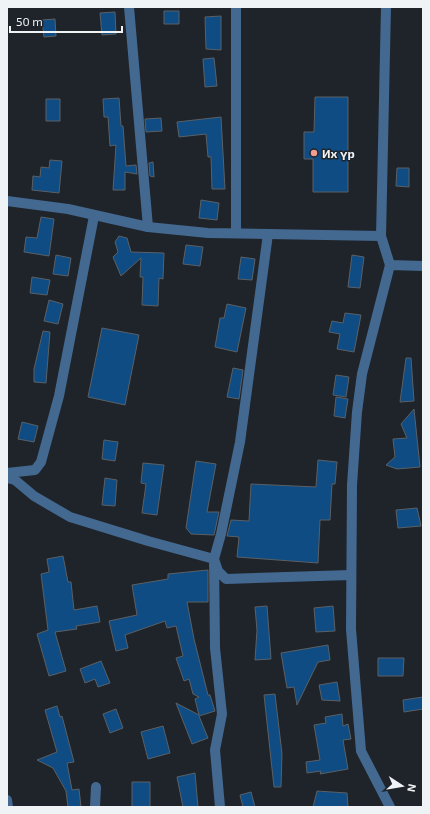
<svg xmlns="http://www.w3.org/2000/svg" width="430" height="814" font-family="'Exo 2',sans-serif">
	<rect width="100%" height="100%" fill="#1f242a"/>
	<path fill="#0e4c83" stroke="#5a6066" d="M164 11H179V24H164Z
		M115 12 116 34 102 35 100 13Z
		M221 16V50L206 49 205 17Z
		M55 19 56 36 44 37 42 20Z
		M214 58 217 86 205 87 203 59Z
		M315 97H348V192H313V159H304V132H314Z
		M119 98 121 126H123L126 166 136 165 137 174 125 172V190H113L116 145 110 146 108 117H104L103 99Z
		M46 99H60V121H46Z
		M221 117 225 189H212L211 157H208L206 134 179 137 177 122Z
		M161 118 162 131 146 132 145 119Z
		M50 160 62 161 59 193 32 190 33 176 40 177 41 167 49 168Z
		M153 162 154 177 150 176 149 163Z
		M397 168H409V187L396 186Z
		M201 200 219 203 217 220 199 218Z
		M41 217 54 219 49 256 24 252 26 237 37 238Z
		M119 236 127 238 131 252 164 253 163 279 159 278 158 306 142 305 143 277H140L141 258 121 276 113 257 118 252 115 242Z
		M186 245 203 247 200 266 183 264Z
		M56 255 71 258 68 276 53 274Z
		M352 255 364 257 360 288 348 287Z
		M241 257 255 259 252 280 238 279Z
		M32 277 50 280 47 295 30 293Z
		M49 300 63 304 58 324 44 321Z
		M227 304 246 308 237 352 215 347 220 318H224Z
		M345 313 361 315 354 352 337 349 340 334 329 332 332 321 343 323Z
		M102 328 139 335 125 405 88 397Z
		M43 331 50 332 46 383 34 382V369Z
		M406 358H411L414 401 400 402Z
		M233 368 243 370 239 399 227 397Z
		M336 375 349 377 346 397 333 395Z
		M336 397 348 399 345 418 334 416Z
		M414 409 420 467 397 469 386 465 395 457 393 439 407 438 401 424Z
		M22 422 38 426 34 442 18 439Z
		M104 440 118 442 115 461 102 459Z
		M318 460 337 462 335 484H332L330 520H320L318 563 237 557 239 537 227 536 231 520 249 521 251 484 316 487Z
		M196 461 216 464 207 512H219L214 535 191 534 186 528Z
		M143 463 164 465 157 515 142 513 146 484 141 483Z
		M105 478 117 480 115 506 102 505Z
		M417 508 421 526 398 528 396 510Z
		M63 556 68 582H71L74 610 97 606 100 622 76 626 77 629 55 632 66 671 49 676 37 634 48 630 41 574 49 572 47 559Z
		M208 570V602H187L194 639 208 695H210L215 711 199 716 208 738 192 744 176 703 199 715 195 699 199 697 193 694 189 679 184 681 176 658 183 656 176 626 167 628 165 621 125 635 128 648 116 651 109 621 137 615 132 585 168 579V574Z
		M267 606 271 659 255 660 257 630 255 607Z
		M333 606 335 631 316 632 314 608Z
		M328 645 330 660 318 662 297 705 294 687 287 688 281 653Z
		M378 658H404L403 676H378Z
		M101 661 110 683 98 687 95 679 85 683 80 669Z
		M337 682 340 701 322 700 319 685Z
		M275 694 282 754 281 787H274L264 695Z
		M423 697V709L404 712 403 700Z
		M57 706 60 717 62 716 74 762 67 763 72 790 79 789 81 807H68L66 791 53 768 37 760 57 752 45 710Z
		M116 709 123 728 110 733 103 714Z
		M342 714 343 726 348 724 351 739 343 740 348 769 320 774 321 771 307 773 306 762 320 760 314 725 326 723 325 717Z
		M163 726 170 753 148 759 141 732Z
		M195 773 198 807H183L177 777Z
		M132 782H150V807H132Z
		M317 791 347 793 348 807H313Z
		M251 792 255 807H243L240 795Z"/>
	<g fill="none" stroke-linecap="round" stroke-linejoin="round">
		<path stroke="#446991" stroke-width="10" d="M129 7 148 227
			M236 7V232
			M268 234 240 442 221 534 214 559 218 571 226 579 351 575
			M381 236 386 7
			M7 473 35 470 41 462 59 396 94 216
			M7 478 15 480 34 496 70 517 148 541 214 559 215 648 222 714 215 750 220 807
			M7 800 8 807
			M95 807 96 787"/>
		<path stroke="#446991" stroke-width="10" d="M7 201 68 209 148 227 208 233 381 236 390 265 362 374 357 412 352 485 351 629 361 751 390 807
			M390 265 423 266"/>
	</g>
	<circle fill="#f59d8f" stroke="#1f242a" stroke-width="1.5" cx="314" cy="153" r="4"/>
	<g text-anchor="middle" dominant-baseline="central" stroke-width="3" stroke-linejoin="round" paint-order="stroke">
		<g font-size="12" font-weight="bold" fill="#eff3f6" stroke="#1f242a" text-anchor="start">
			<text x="322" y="153">Их үр</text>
		</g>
	</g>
	<rect width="430" height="814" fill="none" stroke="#eff3f6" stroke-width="16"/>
	<g transform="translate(402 786) rotate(102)" stroke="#1f242a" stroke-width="3" paint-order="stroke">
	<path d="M0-3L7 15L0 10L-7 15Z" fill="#eff3f6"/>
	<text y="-6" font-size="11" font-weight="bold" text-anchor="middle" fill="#eff3f6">N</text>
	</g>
	<path d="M10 26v6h112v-6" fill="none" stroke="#eff3f6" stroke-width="2"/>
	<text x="16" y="26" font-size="12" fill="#eff3f6" stroke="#1f242a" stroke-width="3" paint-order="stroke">50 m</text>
</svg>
